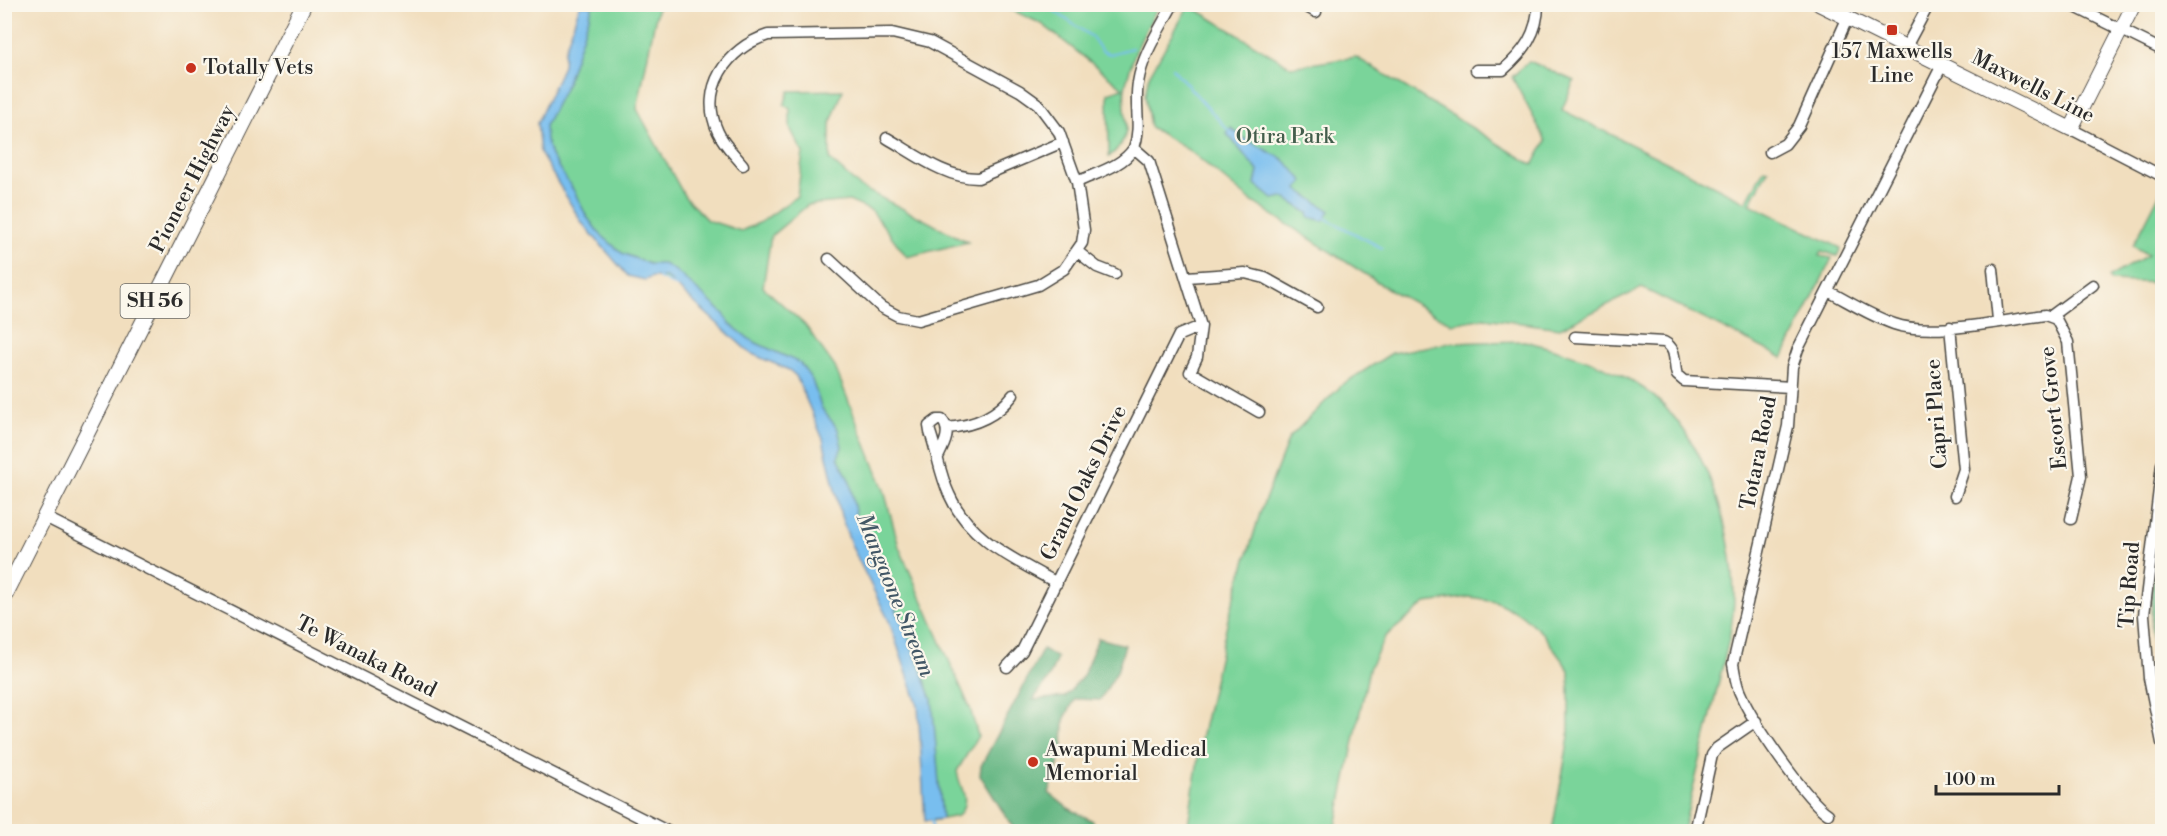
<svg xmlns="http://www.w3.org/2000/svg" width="2167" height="836" font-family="'Libre Bodoni',serif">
	<rect width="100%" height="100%" fill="#fbf7ec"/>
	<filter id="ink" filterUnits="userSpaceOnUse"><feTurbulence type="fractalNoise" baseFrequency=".0167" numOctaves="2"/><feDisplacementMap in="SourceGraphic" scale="12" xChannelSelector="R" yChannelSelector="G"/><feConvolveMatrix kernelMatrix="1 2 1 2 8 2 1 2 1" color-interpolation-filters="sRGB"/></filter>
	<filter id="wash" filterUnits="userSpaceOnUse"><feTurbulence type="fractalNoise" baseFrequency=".008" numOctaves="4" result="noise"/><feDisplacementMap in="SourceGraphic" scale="24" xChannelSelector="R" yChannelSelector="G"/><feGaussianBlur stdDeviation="1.35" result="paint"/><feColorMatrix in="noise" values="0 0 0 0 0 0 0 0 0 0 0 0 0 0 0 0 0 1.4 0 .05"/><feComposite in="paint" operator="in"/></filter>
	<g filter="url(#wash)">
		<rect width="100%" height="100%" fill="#f1debe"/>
		<path fill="#7ad49a" stroke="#528062" stroke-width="1.5" d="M586 5H658L637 109 685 197 707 220 741 231 761 222 797 196 803 153 790 128V109L784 105 789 91 843 90 830 125V160L860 187 968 242 907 257 872 211 849 201 808 205 771 236 763 287 805 325 835 367 884 490 899 547 970 708 978 736 957 771C960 791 972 798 958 816L931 821 918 692 829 445 796 372 751 349 685 291 635 265 594 233 568 193 538 127 566 62Z
			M1001 5H1159C1149 24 1137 44 1131 65 1129 72 1127 80 1125 88 1121 118 1138 132 1109 157L1108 93 1123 88 1042 24Z
			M1189 5 1291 67 1356 57 1533 165 1546 141 1512 77 1529 61 1574 81 1562 110 1746 202 1764 169 1768 170 1750 204 1841 248 1837 256 1822 251 1820 256 1832 258 1783 358 1642 288 1560 328 1484 318 1452 324 1387 288 1251 201 1190 151 1150 127 1145 95 1149 76Z
			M2162 189 2161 283 2110 281 2109 277 2148 255 2133 246Z
			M1525 341C1563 351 1598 362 1632 381 1701 421 1732 520 1734 595 1734 627 1724 659 1717 689 1706 737 1694 784 1683 831H1552L1569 737V670L1543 634 1522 615 1495 601 1470 597 1426 603 1385 637 1369 669 1335 831H1187L1201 739 1228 619 1261 510 1289 438 1343 384 1392 353 1448 343Z"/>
		<path fill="#63b682" stroke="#477056" stroke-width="1.5" d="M2162 501V699C2144 641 2152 561 2162 501Z
			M1098 638 1125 645 1117 672 1100 700 1075 699 1064 720 1063 749 1049 793 1068 808 1093 821 1097 831H1015L980 775 981 766 1043 649 1057 658 1049 678 1033 700 1065 697 1083 676Z"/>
		<path fill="#78beef" stroke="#52748d" stroke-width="1.5" d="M580 5H593L566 85 545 126 546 140 551 156 574 191 587 217 599 233 622 253 649 264H664L676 271 724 314 730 324 752 341 800 363 812 380 822 409 838 429 842 447 838 457 850 482 856 518 908 636 932 699 942 819 925 821 918 706 889 621 852 547 841 516 823 439 796 376 789 370 750 353 666 277H652L645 280 628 276 582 223 540 153 537 123 563 66 564 52Z
			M1231 128 1243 138 1283 159 1302 179 1303 183 1297 189 1330 211 1323 221 1309 217 1308 213 1283 197 1273 199 1255 184 1258 171 1227 134Z"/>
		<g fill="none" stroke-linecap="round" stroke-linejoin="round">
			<path stroke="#78beef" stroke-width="2" d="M1044 4 1092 37 1102 51 1110 54 1132 48
				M1172 68 1229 131
				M1323 217 1382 248
				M658 277 677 287
				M931 818 933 832"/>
		</g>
	</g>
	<g filter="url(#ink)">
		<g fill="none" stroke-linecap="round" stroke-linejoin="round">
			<g stroke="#494641" stroke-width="13">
				<path id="street" d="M1173 4C1160 29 1142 55 1138 83 1134 105 1142 126 1134 148L1149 161 1201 326 1197 357 1190 372 1259 412
					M1301 4 1316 12
					M2069 4 2162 50
					M1906 47 1929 4
					M1476 70H1503C1524 52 1538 33 1538 4
					M2071 129 2162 176
					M887 138C915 154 945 178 978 178L1063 142
					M1770 152 1785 144 1799 126 1847 19
					M743 165C735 155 724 145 718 132 698 89 727 48 768 35L892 33 930 42 1020 91 1038 104 1059 132 1077 182
					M1078 252 1097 267 1115 274
					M829 259 881 307 898 316 918 320 1038 285 1064 269 1082 243 1084 230 1077 182C1096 173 1122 167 1134 148
					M1993 269 1998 320
					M1187 277 1245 273 1265 278 1317 307
					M1828 291C1849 302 1871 316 1894 324 1930 337 2006 320 2045 315L2056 319 2068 342 2081 476 2071 519
					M2051 316 2093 285
					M1950 327 1964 469 1955 496
					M1575 337 1664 342C1678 349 1673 363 1677 375L1684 381 1791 387
					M947 428C973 426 997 416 1013 395
					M938 457C944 445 952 431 942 420H937L929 426 930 432C937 452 940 475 949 494 970 541 1014 559 1057 583
					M2162 464 2144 615 2149 678 2162 743
					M45 517 669 832
					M1007 667 1022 651 1179 335 1201 326
					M1828 814C1806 800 1752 721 1741 695 1736 686 1735 674 1733 664L1788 426 1792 367 1798 349 1942 65
					M1695 832 1712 755 1717 748 1756 721"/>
			</g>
			<g stroke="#494641" stroke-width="16">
				<path id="secondary" d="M1819 4 2071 129 2134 4"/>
			</g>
			<g stroke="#494641" stroke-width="17">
				<path id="primary" d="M4 597 304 4"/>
			</g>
			<use href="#street" stroke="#fff" stroke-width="10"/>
			<use href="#secondary" stroke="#fff" stroke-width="14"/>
			<use href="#primary" stroke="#fff" stroke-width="15"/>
		</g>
	</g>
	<g fill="#c8321e" stroke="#fbf7ec" stroke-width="2">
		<rect x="1886" y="24" width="12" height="12" rx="3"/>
		<circle cx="191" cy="68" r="6"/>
		<circle cx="1033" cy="762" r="6"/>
	</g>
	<g text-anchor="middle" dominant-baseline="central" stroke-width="4.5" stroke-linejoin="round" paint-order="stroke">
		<rect fill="#fbf7ec" stroke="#696865" stroke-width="1.5" x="120.5" y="284" width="69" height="34" rx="4.5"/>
		<g font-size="20" font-weight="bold" fill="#2b2b2b">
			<text x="155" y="301">SH 56</text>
		</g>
		<g font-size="21" fill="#2b2b2b" stroke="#fbf7ec" text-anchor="start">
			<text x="1892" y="52" text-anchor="middle">157 Maxwells<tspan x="1892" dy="24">Line</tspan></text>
			<text x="203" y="68">Totally Vets</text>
			<text x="1045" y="750">Awapuni Medical<tspan x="1045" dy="24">Memorial</tspan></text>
		</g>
		<g font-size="21" fill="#2b2b2b" stroke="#fbf7ec">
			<text transform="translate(2033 87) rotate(27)">Maxwells Line</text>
			<text transform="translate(193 179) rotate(-63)">Pioneer Highway</text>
			<text transform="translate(2054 408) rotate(-96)">Escort Grove</text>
			<text transform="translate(1937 414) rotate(-94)">Capri Place</text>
			<text transform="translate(1759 453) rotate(-79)">Totara Road</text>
			<text transform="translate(1084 483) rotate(-64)">Grand Oaks Drive</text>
			<text transform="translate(2130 585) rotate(-86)">Tip Road</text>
			<text transform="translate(366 657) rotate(27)">Te Wanaka Road</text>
		</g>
		<g font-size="21" fill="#435e4c" stroke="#fbf7ec">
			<text x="1285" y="137">Otira Park</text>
		</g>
		<g font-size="22" font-style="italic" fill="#425766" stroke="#fbf7ec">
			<text transform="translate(895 595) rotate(68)">Mangaone Stream</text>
		</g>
	</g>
	<rect width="2167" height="836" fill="none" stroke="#fbf7ec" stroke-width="24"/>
	<path d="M1936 785v9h123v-9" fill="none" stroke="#2b2b2b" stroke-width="3"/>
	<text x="1945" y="785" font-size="18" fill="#2b2b2b" stroke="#fbf7ec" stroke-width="4.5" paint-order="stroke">100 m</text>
</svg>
